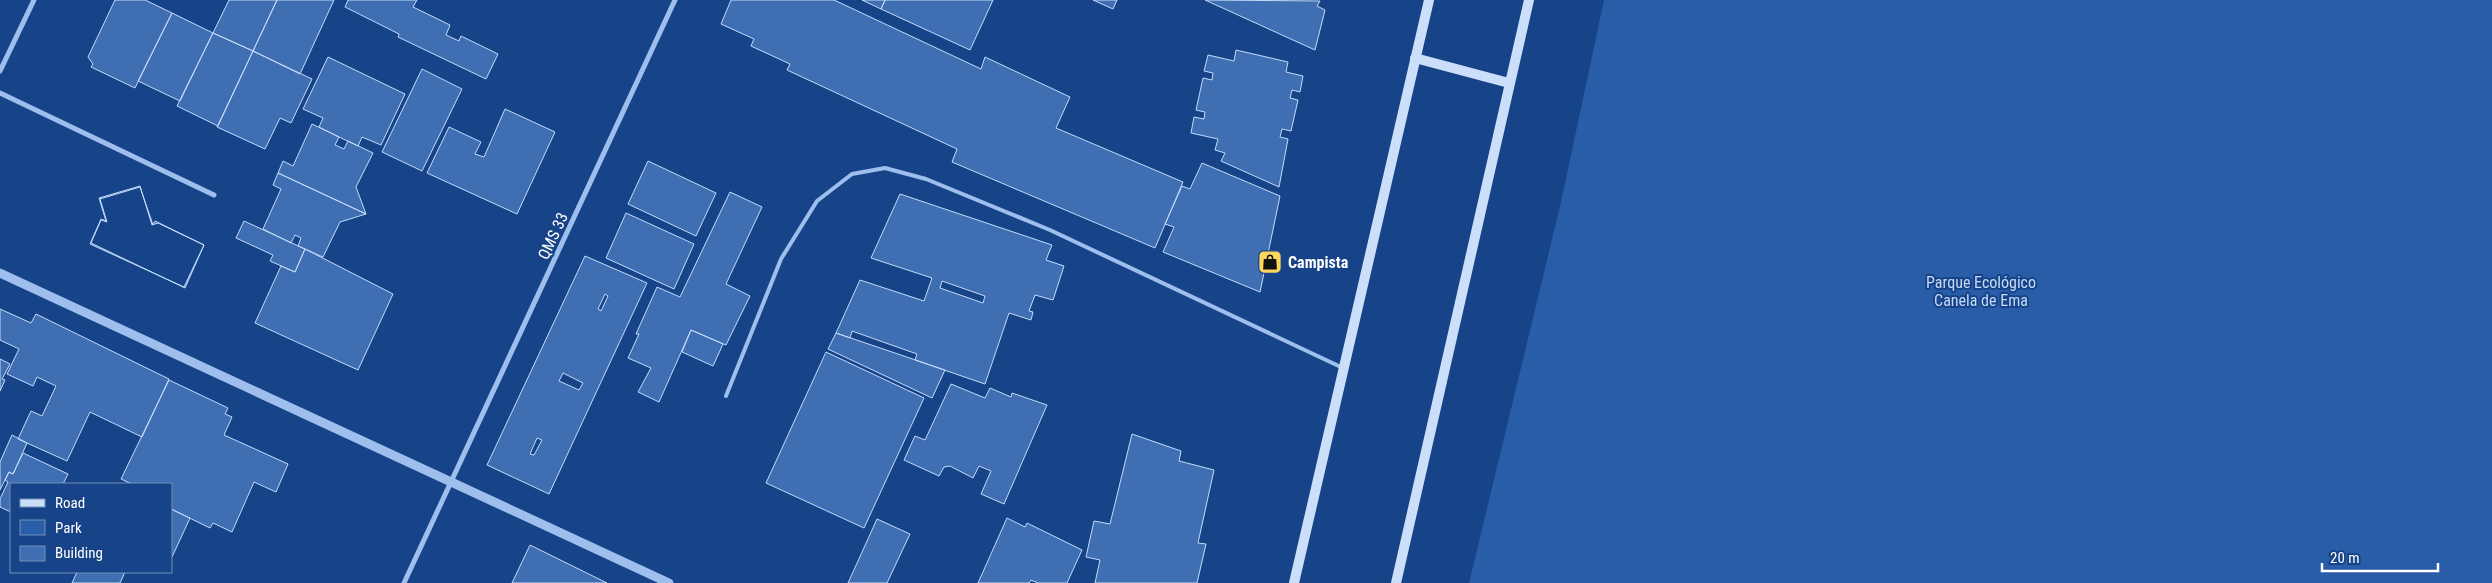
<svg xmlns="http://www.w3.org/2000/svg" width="2492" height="583" font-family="'Roboto Condensed',sans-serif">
	<rect width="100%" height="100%" fill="#174489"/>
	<path fill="#295da7" d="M1604 0H2492V583H1469L1561 202Z"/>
	<path fill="#3f6eb2" stroke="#c4dbfa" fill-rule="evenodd" d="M115 0H145L172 13 135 88 91 67 93 64 88 57Z
		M229 0H277L253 51 213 33Z
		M277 0H334L300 74 253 51Z
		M348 0H417L413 7 450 25 446 35 459 41 461 36 498 54 486 79 398 37 399 34 345 7Z
		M731 0H834L981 69 985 57 1070 97 1056 128 1183 182 1155 248 952 162 957 149 787 70 790 64 751 46 754 39 721 24Z
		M862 0H885L881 9Z
		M885 0H993L970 50 881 9Z
		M1093 0H1117L1113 9Z
		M1205 0 1320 1 1317 6 1325 10 1315 50Z
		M172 13 213 33 180 101 138 81Z
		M213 33 253 51 218 126 177 106Z
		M1236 50 1288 62 1286 72 1303 76 1300 92 1292 90 1290 98 1298 100 1291 131 1282 129 1280 137 1288 139 1279 187 1221 161 1225 153 1215 150 1218 139 1191 133 1194 117 1204 119 1205 112 1196 110 1203 78 1212 80 1213 73 1204 71 1208 55 1234 61Z
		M253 51 312 79 291 123 280 118 265 149 217 127Z
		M328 57 405 94 381 145 362 137 358 146 339 137 319 127 323 118 303 109Z
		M422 69 462 89 422 171 382 152Z
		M505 109 555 132 517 214 427 173 449 127 481 142 475 154 484 157Z
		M312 124 339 137 335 145 344 149 348 141 373 153 356 187 366 214 278 173 283 161 293 166Z
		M648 161 716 193 696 236 628 204Z
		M1202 163 1280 196 1260 292 1163 252 1174 227 1165 224 1182 186 1190 189Z
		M278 173 366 214 340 222 323 257 298 246 301 238 295 235 291 243 263 229 281 189 273 185Z
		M140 186 152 225 158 223 204 245 184 287 90 244 101 219 106 221 99 198Z
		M140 187 153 225 155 221 204 245 185 288 91 243 101 220 107 222 100 199Z
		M730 192 762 207 726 284 750 296 726 345 691 330 659 402 638 392 651 368 628 358 639 334H636L657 287 680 297Z
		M900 194 1052 245 1046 260 1064 266 1053 300 1035 295 1029 311 1033 312 1031 320 1009 313 985 384 915 360 917 354 852 331 850 338 836 333 860 280 924 301 932 278 871 258ZM942 281 985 296 983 303 940 288Z
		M626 213 694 244 674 289 606 258Z
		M244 221 305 249 295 272 270 261 273 255 236 238Z
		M305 249 393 294 358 370 255 323 281 266 295 272Z
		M585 256 647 283 549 494 487 465ZM605 294 608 296 601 311 598 309ZM563 373 583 383 579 390 559 381ZM537 438 542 440 534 455 530 454Z
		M0 309 31 323 36 314 169 379 142 437 90 412 67 461 18 439 31 411 42 416 56 386 37 377 33 386 7 374 19 349 0 340Z
		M691 330 723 344 713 366 682 352Z
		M836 333 945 370 932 398 828 349Z
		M826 352 924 398 864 528 766 483Z
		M0 359 10 364 2 379 5 380 0 391Z
		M169 380 228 408 225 414 232 417 224 435 288 464 276 492 254 482 232 532 213 523 210 528 171 509V484H132L121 479Z
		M951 384 985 398 990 388 1011 397 1012 393 1047 405 1004 504 981 494 991 471 979 466 973 478 950 466 944 467 939 476 904 460 915 436 925 440Z
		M1132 434 1181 451 1179 461 1214 470 1198 543 1206 544 1197 583H1095L1100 560 1086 557 1094 521 1110 524Z
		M12 435 27 443 13 474 9 472 0 490V462Z
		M23 453 68 474 63 484H11V512L0 507V499L8 482 5 480 9 472 13 474Z
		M171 509 190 518 172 557 171 556Z
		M1007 518 1025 527 1027 523 1082 550 1067 583H1038L1031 580 1029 583H978Z
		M877 519 910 534 887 583H848Z
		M530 545 607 583H512Z
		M77 572H125L120 583H72Z"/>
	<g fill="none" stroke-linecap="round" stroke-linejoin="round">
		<path stroke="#9ebfee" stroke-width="4" d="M726 396 781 259 817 201 852 174 885 168 926 179 1050 230 1343 368"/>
		<path stroke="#9ebfee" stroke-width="5" d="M0 71 34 0
			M0 93 214 195
			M404 583 675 0"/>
		<path stroke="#9ebfee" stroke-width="9" d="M0 273 669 583"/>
		<path stroke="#cbdefa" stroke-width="10" d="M1415 58 1509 83
			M1294 583 1429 0
			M1396 583 1529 0"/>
	</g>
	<defs>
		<g id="shop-square" transform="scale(1.25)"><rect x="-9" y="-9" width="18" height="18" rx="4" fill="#ffd55b" stroke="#174489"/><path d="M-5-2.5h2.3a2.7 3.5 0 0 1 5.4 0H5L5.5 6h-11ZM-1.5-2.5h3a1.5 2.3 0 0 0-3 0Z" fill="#111"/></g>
	</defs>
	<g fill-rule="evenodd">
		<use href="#shop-square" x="1270" y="262"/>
	</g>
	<g text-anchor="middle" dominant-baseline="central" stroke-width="4" stroke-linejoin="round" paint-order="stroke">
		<g font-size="16" fill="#fff" stroke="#174489">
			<text transform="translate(553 236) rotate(-65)">QMS 33</text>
		</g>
		<g font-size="16" font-weight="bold" fill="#fff" stroke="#174489" text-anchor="start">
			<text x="1288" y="262">Campista</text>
		</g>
		<g font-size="16" fill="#c4dbfa" stroke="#174489">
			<text x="1981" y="282">Parque Ecológico<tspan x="1981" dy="18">Canela de Ema</tspan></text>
		</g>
	</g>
	<rect x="10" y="483" width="162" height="90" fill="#174489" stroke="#748fb8"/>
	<rect x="20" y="499" width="25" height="8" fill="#cbdefa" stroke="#748fb8"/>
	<text x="55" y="508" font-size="15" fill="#ffffff">Road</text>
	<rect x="20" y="520" width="25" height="15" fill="#295da7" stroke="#748fb8"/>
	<text x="55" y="533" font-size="15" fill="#ffffff">Park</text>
	<rect x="20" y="546" width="25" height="15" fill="#3f6eb2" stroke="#748fb8"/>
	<text x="55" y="558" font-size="15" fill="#ffffff">Building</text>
	<path d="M2322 563v8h116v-8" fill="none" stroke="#ffffff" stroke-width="2.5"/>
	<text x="2330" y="563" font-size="15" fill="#ffffff" stroke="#174489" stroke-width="4" paint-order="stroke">20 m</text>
</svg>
